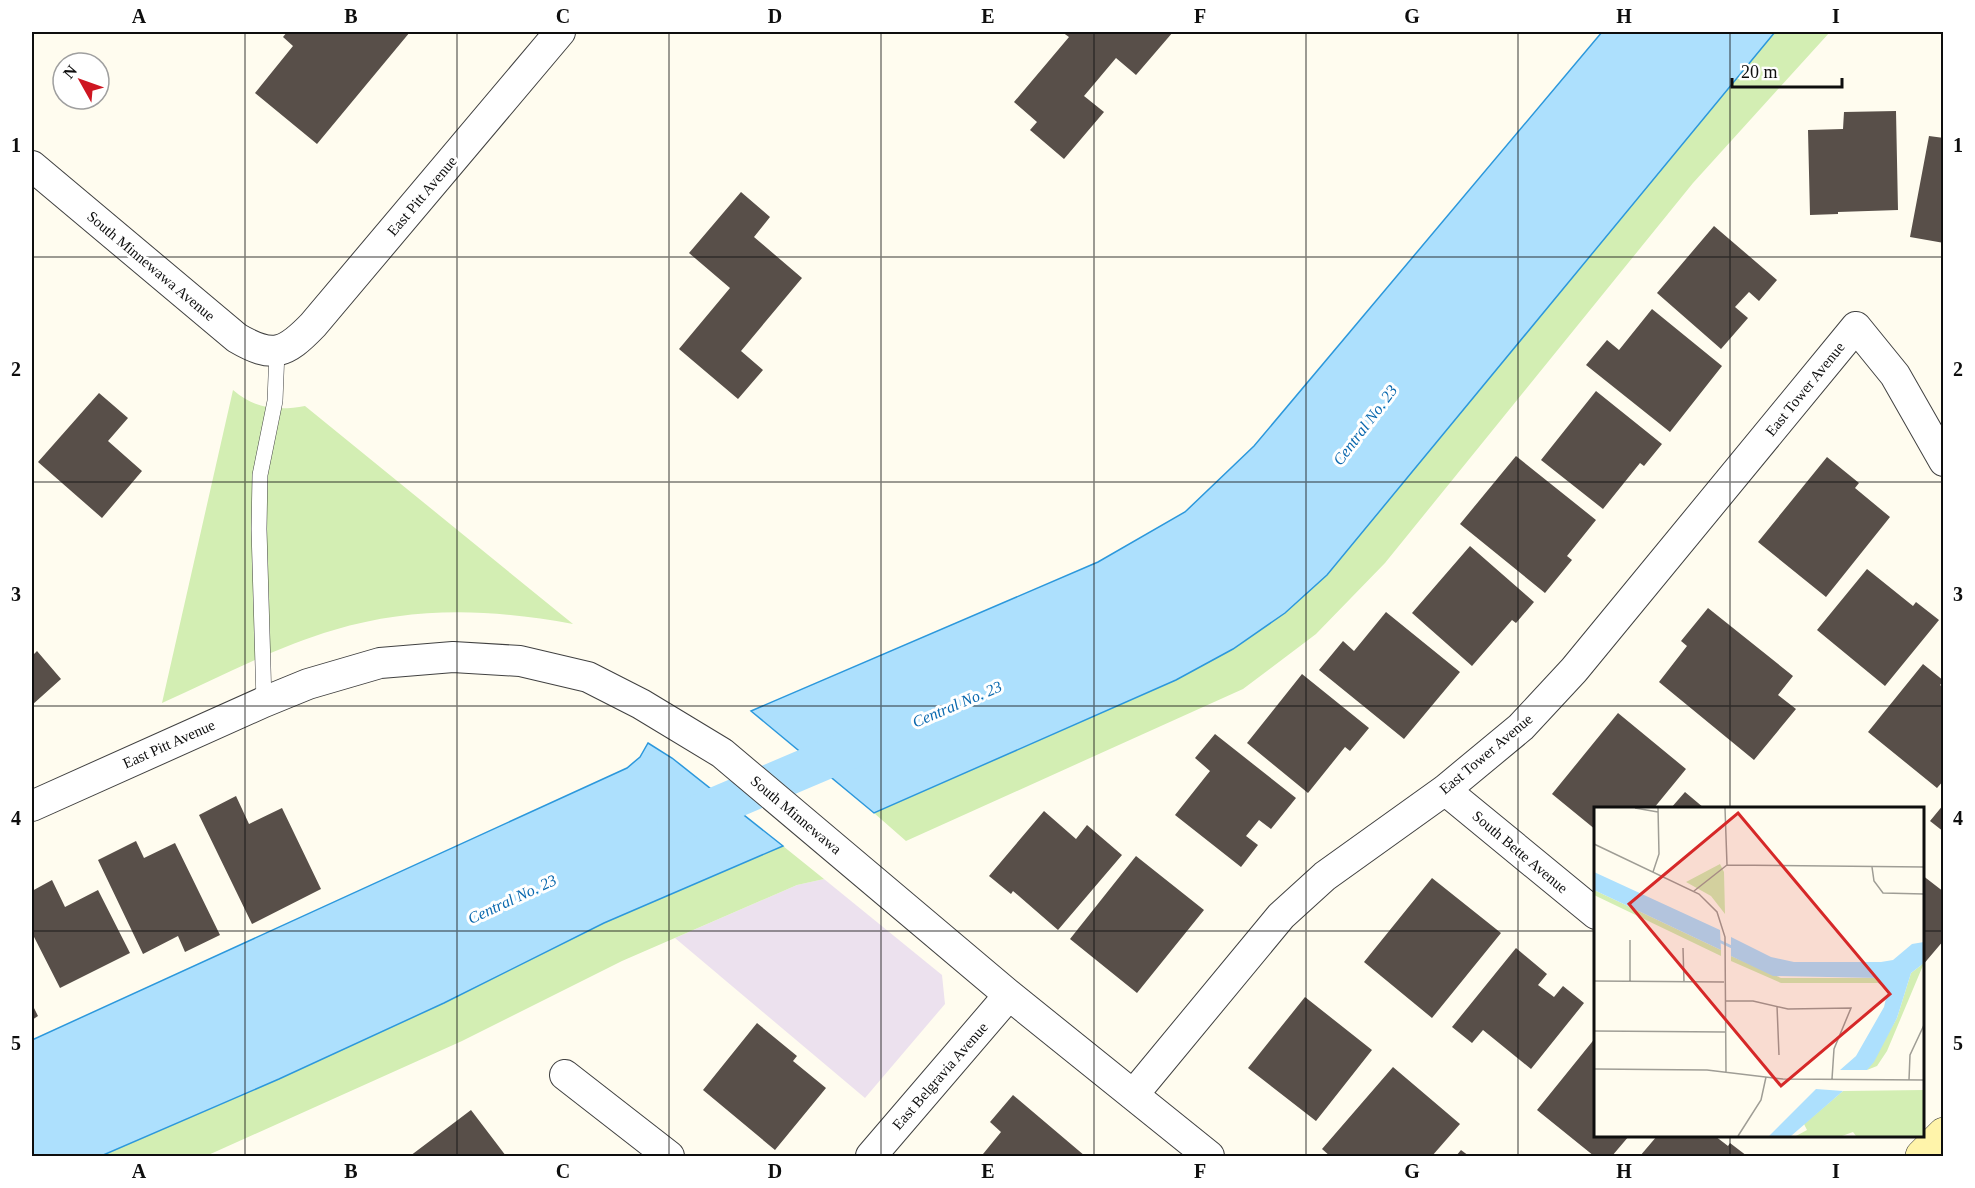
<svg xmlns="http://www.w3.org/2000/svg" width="1975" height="1188" font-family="Georgia,serif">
	<rect width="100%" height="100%" fill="#fffcef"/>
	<path fill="#ece1ee" d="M824 879 942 975 945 1004 865 1098 675 938 797 885Z"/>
	<path fill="#d3eeb3" d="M1775 32H1830L1693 183 1385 563 1316 634 1243 689 906 841 874 813 1176 680 1233 649 1285 613 1327 575Z
		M233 390C255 409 278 411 305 406L573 624C491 609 415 606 334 630 275 647 219 678 162 703Z
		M783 846 824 879 797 885 622 961 462 1041 206 1156H101L279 1079 444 1003 604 923Z"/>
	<path fill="#ade0fd" stroke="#2c98dc" stroke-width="1.5" d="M1602 32H1775L1327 575 1285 613 1233 649 1176 680 874 813 751 711 1098 562 1185 512 1254 446Z
		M648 743 672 758 783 846 604 923 444 1003 279 1079 101 1156H32V1040L627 768 640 757Z"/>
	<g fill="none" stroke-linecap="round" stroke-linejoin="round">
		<path stroke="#ade0fd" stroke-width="39" d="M677 823 863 744"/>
	</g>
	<path fill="#584f49" d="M287 32H410L317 144 255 93 293 46 283 37Z
		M1062 32H1173L1136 75 1116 58 1084 96 1104 112 1064 159 1030 130 1037 122 1014 102 1069 37Z
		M1896 111 1898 210 1838 212V214L1810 215 1808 130 1843 129 1844 112Z
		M1929 136 1944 138V243L1910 237Z
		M741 192 770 217 754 237 802 278 741 351 763 370 738 399 679 349 730 288 689 253Z
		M1714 226 1777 280 1759 301 1749 292 1735 307 1748 318 1721 349 1657 293Z
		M1652 309 1722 366 1670 432 1586 365 1607 340 1619 350Z
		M1596 391 1662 444 1644 466 1640 463 1603 509 1541 460Z
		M99 393 128 418 108 441 142 471 102 518 38 462Z
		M1516 456 1596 520 1567 556 1572 560 1545 593 1460 524Z
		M1827 457 1859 483 1855 488 1890 517 1826 597 1758 542Z
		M1470 546 1534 602 1516 623 1512 620 1472 666 1412 613Z
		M1867 569 1913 606 1916 602 1939 620 1885 686 1817 630Z
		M1708 608 1793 676 1778 695 1796 709 1754 760 1659 682 1687 646 1681 641Z
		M1386 612 1460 672 1404 739 1319 670 1343 641 1354 651Z
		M37 651 61 679 32 705V656Z
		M1923 664 1944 681 1940 685 1944 688V780L1937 788 1868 732Z
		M1302 674 1369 728 1350 751 1345 747 1308 793 1247 743Z
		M1618 713 1686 769 1654 808H1596V830L1552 794Z
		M1215 734 1296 798 1271 829 1259 820 1246 836 1258 845 1241 867 1175 815 1210 771 1195 758Z
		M1685 792 1704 808H1671Z
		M236 796 249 824 282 808 321 889 252 924 199 815Z
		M1944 804V832L1930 821Z
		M1044 811 1076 839 1087 825 1122 855 1058 930 1013 891 1011 894 989 876Z
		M136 841 144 858 175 843 220 935 185 952 178 936 143 954 98 860Z
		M1136 856 1204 910 1137 993 1070 939Z
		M1922 875 1944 892V940L1922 966Z
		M1432 878 1501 933 1432 1018 1364 962Z
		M52 880 65 907 98 890 130 953 60 988 32 933V891Z
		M1516 948 1547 974 1538 985 1554 997 1563 986 1584 1003 1531 1069 1483 1030 1472 1043 1452 1027Z
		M1305 997 1372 1050 1316 1121 1248 1068Z
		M32 1004 38 1016 32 1020Z
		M757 1023 797 1056 793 1061 826 1088 775 1150 703 1090Z
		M1596 1037V1136H1629L1612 1156H1594L1537 1110Z
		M1393 1067 1460 1124 1432 1156H1330L1322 1149Z
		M1013 1095 1085 1156H985L983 1154 1001 1132 990 1122Z
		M471 1110 506 1156H410Z
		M1657 1136H1715L1728 1146 1730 1143 1747 1156H1640Z
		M1461 1150 1469 1156H1456Z"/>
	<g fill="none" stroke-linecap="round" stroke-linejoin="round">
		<g stroke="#414141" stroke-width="16">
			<path id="lane" d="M264 702 259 529 260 475 275 401 277 351"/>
		</g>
		<g stroke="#414141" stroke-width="32">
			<path id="street" d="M32 166 237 338C273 359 285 354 313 325L560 32
				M1445 790 1596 914
				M32 806 264 702 308 684 380 663 453 657 520 661 588 677 641 704 722 753 1009 995 1209 1156
				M565 1075 669 1156
				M1133 1095 1281 916 1325 876 1445 790 1521 727 1574 670 1856 327 1895 375 1944 461
				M871 1156 1009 995"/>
		</g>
		<g stroke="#303030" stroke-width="34">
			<path id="secondary" d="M1922 1156 1944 1134"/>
		</g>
		<use href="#lane" stroke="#fff" stroke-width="15"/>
		<use href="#street" stroke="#fff" stroke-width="30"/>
		<use href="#secondary" stroke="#fff4aa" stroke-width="33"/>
	</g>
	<path fill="none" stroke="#0e0e0e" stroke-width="1.5" stroke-opacity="0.55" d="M245 32V1156M457 32V1156M669 32V1156M881 32V1156M1094 32V1156M1306 32V1156M1518 32V1156M1730 32V808M32 257H1944M32 482H1944M32 706H1944M32 931H1596M1922 931H1944M1730 1136V1156"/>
	<g text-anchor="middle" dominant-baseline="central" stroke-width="6" stroke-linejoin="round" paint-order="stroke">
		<g font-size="15" fill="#0e0e0e" stroke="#fff">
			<text transform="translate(422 196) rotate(-50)">East Pitt Avenue</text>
			<text transform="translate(151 266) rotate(40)">South Minnewawa Avenue</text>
			<text transform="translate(1805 389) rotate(-51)">East Tower Avenue</text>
			<text transform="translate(169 744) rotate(-24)">East Pitt Avenue</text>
			<text transform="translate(1486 754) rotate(-40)">East Tower Avenue</text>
			<text transform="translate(796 815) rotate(40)">South Minnewawa</text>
			<text transform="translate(1520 852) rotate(40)">South Bette Avenue</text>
			<text transform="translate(940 1076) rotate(-49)">East Belgravia Avenue</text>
		</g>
		<g font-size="16" font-style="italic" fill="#0968ae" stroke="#fff">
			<text transform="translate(1365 425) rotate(-53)">Central No. 23</text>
			<text transform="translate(957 704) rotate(-23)">Central No. 23</text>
			<text transform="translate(512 899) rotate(-25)">Central No. 23</text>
		</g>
	</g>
	<g transform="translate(1594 807)">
		<rect width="330" height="330" fill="#fffcef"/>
		<path d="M126 57 130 65 131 107 117 89 92 75ZM0 83 127 143V149L0 88ZM137 149 187 171H284V176H187L137 154ZM330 156 293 244 283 259 273 263 303 211 317 166ZM330 283V329H262L259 325 248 329H202L213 323 210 317 249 284Z" fill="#d3eeb3"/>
		<path d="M0 65 126 123 127 143 0 83ZM137 130 177 150 200 155H287L299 153 318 137 330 135V156L317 166 303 211 280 255 273 263H246L262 249 290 200 294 183 284 176V171L179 169 137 149ZM222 282 249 284 197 329H175Z" fill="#ade0fd"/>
		<path fill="none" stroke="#ade0fd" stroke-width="3" d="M123 133 142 142"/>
		<path fill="none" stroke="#9f9d95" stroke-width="1.5" d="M41 1 64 5M131 1 133 58M0 37 105 87 123 105 131 130 132 265M133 58 330 60M278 60 280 74 289 86 330 87M59 65 65 47 64 1M100 84 133 58M89 141 90 175M0 174 130 175M36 174V133M131 194H159L194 202 257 201 240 242 238 272M183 199 185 248M0 224 131 225M0 262 113 263 189 272 330 273M315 273 316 248 330 218M144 329 167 293 172 270"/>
		<path fill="#d62828" fill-opacity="0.15" stroke="#d62828" stroke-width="3" d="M144 6 296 187 187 279 35 97Z"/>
		<rect width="330" height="330" fill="none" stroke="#0e0e0e" stroke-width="3"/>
	</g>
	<rect width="1975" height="1188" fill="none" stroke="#ffffff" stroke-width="66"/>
	<g transform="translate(81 81) rotate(310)"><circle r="28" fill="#ffffff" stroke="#9f9f9f" stroke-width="1.5"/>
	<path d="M0-4.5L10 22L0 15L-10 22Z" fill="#ce1621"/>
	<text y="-9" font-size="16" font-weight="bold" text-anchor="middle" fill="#0e0e0e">N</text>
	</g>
	<path d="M1732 78v9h110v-9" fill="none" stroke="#0e0e0e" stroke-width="3"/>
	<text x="1741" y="78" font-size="18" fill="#0e0e0e" stroke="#ffffff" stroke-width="4.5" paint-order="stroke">20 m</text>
	<rect x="33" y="33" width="1909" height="1122" fill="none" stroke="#0e0e0e" stroke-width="2"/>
	<g font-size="20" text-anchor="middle" font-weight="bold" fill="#0e0e0e">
		<text x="139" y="23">A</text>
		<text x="351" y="23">B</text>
		<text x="563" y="23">C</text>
		<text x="775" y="23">D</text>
		<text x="988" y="23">E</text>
		<text x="1200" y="23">F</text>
		<text x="1412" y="23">G</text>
		<text x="1624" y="23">H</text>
		<text x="1836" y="23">I</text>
		<text x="16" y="152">1</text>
		<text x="1958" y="152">1</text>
		<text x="16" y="376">2</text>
		<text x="1958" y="376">2</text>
		<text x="16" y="601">3</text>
		<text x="1958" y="601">3</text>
		<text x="16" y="825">4</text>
		<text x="1958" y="825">4</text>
		<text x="16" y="1050">5</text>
		<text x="1958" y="1050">5</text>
		<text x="139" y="1178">A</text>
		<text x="351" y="1178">B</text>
		<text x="563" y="1178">C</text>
		<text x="775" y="1178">D</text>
		<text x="988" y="1178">E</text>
		<text x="1200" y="1178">F</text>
		<text x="1412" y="1178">G</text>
		<text x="1624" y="1178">H</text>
		<text x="1836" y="1178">I</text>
	</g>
</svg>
